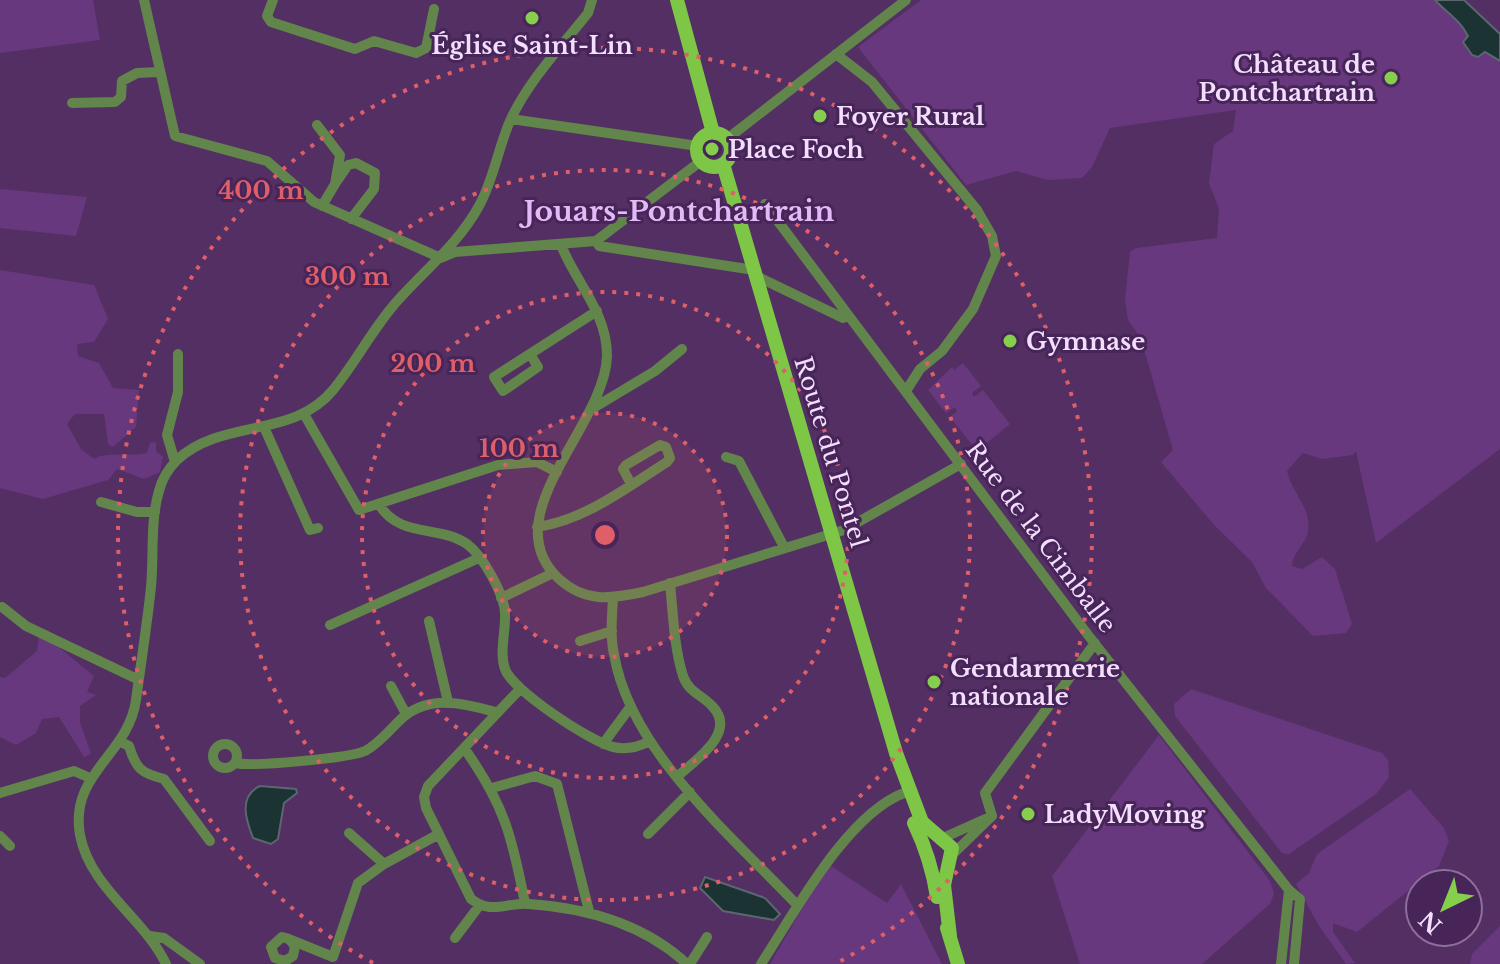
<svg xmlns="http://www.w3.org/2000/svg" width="1500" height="964" font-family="'Libre Baskerville',serif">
	<rect width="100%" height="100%" fill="#532f63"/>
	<path fill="#67387d" d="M0 0H93L100 40 0 53Z
		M921 0H1435C1456 24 1463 18 1474 53L1485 51 1500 61V449L1376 543 1356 451 1353 455 1322 459 1303 453 1287 471C1291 491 1312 509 1308 531 1306 544 1293 552 1292 566L1302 569 1322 557 1335 569 1352 624 1346 633 1313 636 1266 588 1252 562 1214 525 1161 462 1173 450 1141 339 1128 320 1125 299 1130 252 1136 248 1217 238 1219 209 1209 183 1214 144 1233 131 1236 110 1110 128 1092 167 1082 178 1048 180 1016 171 966 185 858 47Z
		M0 189 87 197 76 236 0 228Z
		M0 270 94 285 108 319 94 342 77 344 78 356 99 363 113 388 139 390 136 427 113 447 108 444 104 414H75L67 424 81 449 94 459C107 451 131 457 147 453L150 443 156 442V451L163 457 160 472 144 479 117 469 108 480 43 499 0 488Z
		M963 363 981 386 972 393 974 397 983 390 1010 424 977 451 950 417 957 411 955 407 946 413 928 390 952 367 954 370Z
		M39 636 55 644 94 676 87 692 96 695 80 706V722L91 754 84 757 59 717 42 719 36 733 16 745 0 737V677L5 678 37 651Z
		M1191 689 1382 753 1388 760 1389 777 1376 794 1289 854 1282 853 1175 716 1174 704Z
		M1159 735 1270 881 1274 894 1270 904 1202 964H1080L1052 876Z
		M1410 789 1444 828 1449 841 1439 866 1357 932 1333 923V932L1355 963 1346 964 1319 926 1296 884 1309 873 1317 854Z
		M828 864 887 903 901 884 942 964H770Z
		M1500 926V964H1470L1472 954Z"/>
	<path fill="#1b3333" stroke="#5c6670" stroke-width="2" d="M1435 0H1464L1500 34V61L1485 52 1478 57 1472 55 1463 42 1468 36C1460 20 1447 13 1435 0Z
		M260 786 296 789 297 793 284 803 278 839 271 844 253 838C246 820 238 796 260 786Z
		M705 877 765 898 780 914 774 920 723 911 700 888Z"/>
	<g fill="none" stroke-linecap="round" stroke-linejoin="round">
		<path stroke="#61854a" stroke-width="10" d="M144 0 175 136 267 161 314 202 441 258 455 252 596 241 701 161
			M273 0 267 16 271 22 355 49 374 41 416 53 426 48 434 9
			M836 54 872 82 977 210 992 236 996 256 973 309 942 351 920 369 906 391
			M72 103 115 102 121 97 122 81 137 73 159 72
			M511 119 698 146
			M317 125 340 155 335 184 322 206
			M727 139 906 0
			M335 184 348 165 356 163 375 173 374 189 351 219
			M765 204 1088 635 1289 890 1300 899 1294 964
			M596 241 599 246 754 270
			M561 245C576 283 607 312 607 356 605 426 493 516 558 578 585 603 610 599 643 592L844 530 961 464
			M756 276 843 318 847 315
			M530 354 538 367 503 391 494 377 597 311
			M595 407 655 371 682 349
			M304 414 359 510 498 465 537 462 557 472
			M264 427 310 530 318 528
			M726 457 739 461 784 547
			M175 462 167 435 178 392V354
			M101 502 137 512H155
			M380 506C401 538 439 525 467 544 483 556 504 594 505 613 506 631 499 652 505 669 512 690 591 742 613 747 626 750 636 748 648 742
			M537 527C585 520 626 488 667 462L670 458 666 447 660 445 626 465 623 469 631 484
			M670 583C673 613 674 647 683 676 689 693 703 695 713 707 737 733 695 760 678 776
			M501 598 553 573
			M613 598C612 617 610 636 614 654 630 751 731 835 797 905
			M2 607 26 626 137 679
			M429 621 448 702
			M330 625 479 558
			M580 641 612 631
			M391 686 406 714
			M520 689 428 786 424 797 426 808 471 899C492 915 506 902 529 904 586 908 644 924 687 964
			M119 741 129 746C136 769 141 773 164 779L210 841
			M213 756a12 12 0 1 1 24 0a12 12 0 1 1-24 0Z
			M603 744 631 706
			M464 748C504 804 512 836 525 903
			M235 763C253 767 349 758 365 751 377 745 388 732 398 722 426 693 461 703 496 712
			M492 788 535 776 557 784 589 911
			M0 793 74 771 90 778
			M992 816 985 793 1095 643
			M349 833 384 864 439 834
			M648 834 690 792
			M0 836 10 846
			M943 838 992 816 953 854
			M150 936 164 938 200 964
			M455 938 479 906
			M290 940 295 946 293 956 285 961 275 958 271 947 282 937 286 938 333 957 358 883 384 864
			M166 964C144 918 90 888 80 835 69 773 128 756 136 700 141 663 147 625 151 587 154 556 150 521 159 491 162 479 169 468 177 460 222 418 293 439 333 390 355 363 371 332 393 306 422 272 457 246 479 206 494 179 498 148 510 121 528 81 561 47 588 13L592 0
			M690 964 707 937
			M761 964C794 914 846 815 904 793
			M1281 964 1289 890"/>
		<path stroke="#7dc646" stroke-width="14" d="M677 0 713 133
			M697 150a17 17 0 1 1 34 0a17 17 0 1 1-34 0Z
			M723 164 896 753 922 822 952 848 944 885 950 936
			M914 823C925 846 933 871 937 897
			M947 928 958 964"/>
	</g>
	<circle cx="605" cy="535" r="122" fill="#df5f68" fill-opacity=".12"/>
	<g fill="none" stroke="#df5f68" stroke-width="4" stroke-dasharray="4 8">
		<circle cx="605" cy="535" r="122"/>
		<circle cx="605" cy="535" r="243"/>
		<circle cx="605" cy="535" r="365"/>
		<path d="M373 963A487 487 0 1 1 837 963"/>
	</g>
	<g fill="#85cf4d" stroke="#482558" stroke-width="3">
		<circle cx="532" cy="18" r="8"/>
		<circle cx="1391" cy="78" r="8"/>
		<circle cx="820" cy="116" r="8"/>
		<circle cx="712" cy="149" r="8"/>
		<circle cx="1010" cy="341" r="8"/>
		<circle cx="934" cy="682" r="8"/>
		<circle cx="1028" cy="814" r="8"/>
	</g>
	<g text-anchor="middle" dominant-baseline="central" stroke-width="6" stroke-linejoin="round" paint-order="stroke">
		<g font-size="24" font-weight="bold" fill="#f3defe" stroke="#482558" text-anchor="start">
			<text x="532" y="45" text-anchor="middle">Église Saint-Lin</text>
			<text x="1375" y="64" text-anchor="end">Château de<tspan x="1375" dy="28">Pontchartrain</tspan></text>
			<text x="836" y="116">Foyer Rural</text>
			<text x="728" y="149">Place Foch</text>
			<text x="1026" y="341">Gymnase</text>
			<text x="950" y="668">Gendarmerie<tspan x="950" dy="28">nationale</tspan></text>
			<text x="1044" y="814">LadyMoving</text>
		</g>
		<g font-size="24" fill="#f3defe" stroke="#482558">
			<text transform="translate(831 452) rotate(73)">Route du Pontel</text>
			<text transform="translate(1041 537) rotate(53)">Rue de la Cimballe</text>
		</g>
		<g font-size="28" font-weight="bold" fill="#e3baf8" stroke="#482558">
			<text x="679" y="211">Jouars-Pontchartrain</text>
		</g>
	</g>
	<circle cx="605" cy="535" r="12" fill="#df5f68" stroke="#482558" stroke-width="4"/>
	<g font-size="24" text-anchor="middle" font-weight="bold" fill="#df5f68" stroke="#482558" stroke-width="6" stroke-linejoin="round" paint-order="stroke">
		<text x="261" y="199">400 m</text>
		<text x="347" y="285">300 m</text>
		<text x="433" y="372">200 m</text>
		<text x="519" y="457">100 m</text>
	</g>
	<g transform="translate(1444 908) rotate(223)"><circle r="38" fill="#482558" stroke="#8c6f9a" stroke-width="2"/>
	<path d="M0-6L14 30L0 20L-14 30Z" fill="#85cf4d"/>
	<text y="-12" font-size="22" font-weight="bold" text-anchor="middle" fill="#f3defe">N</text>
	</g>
</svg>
